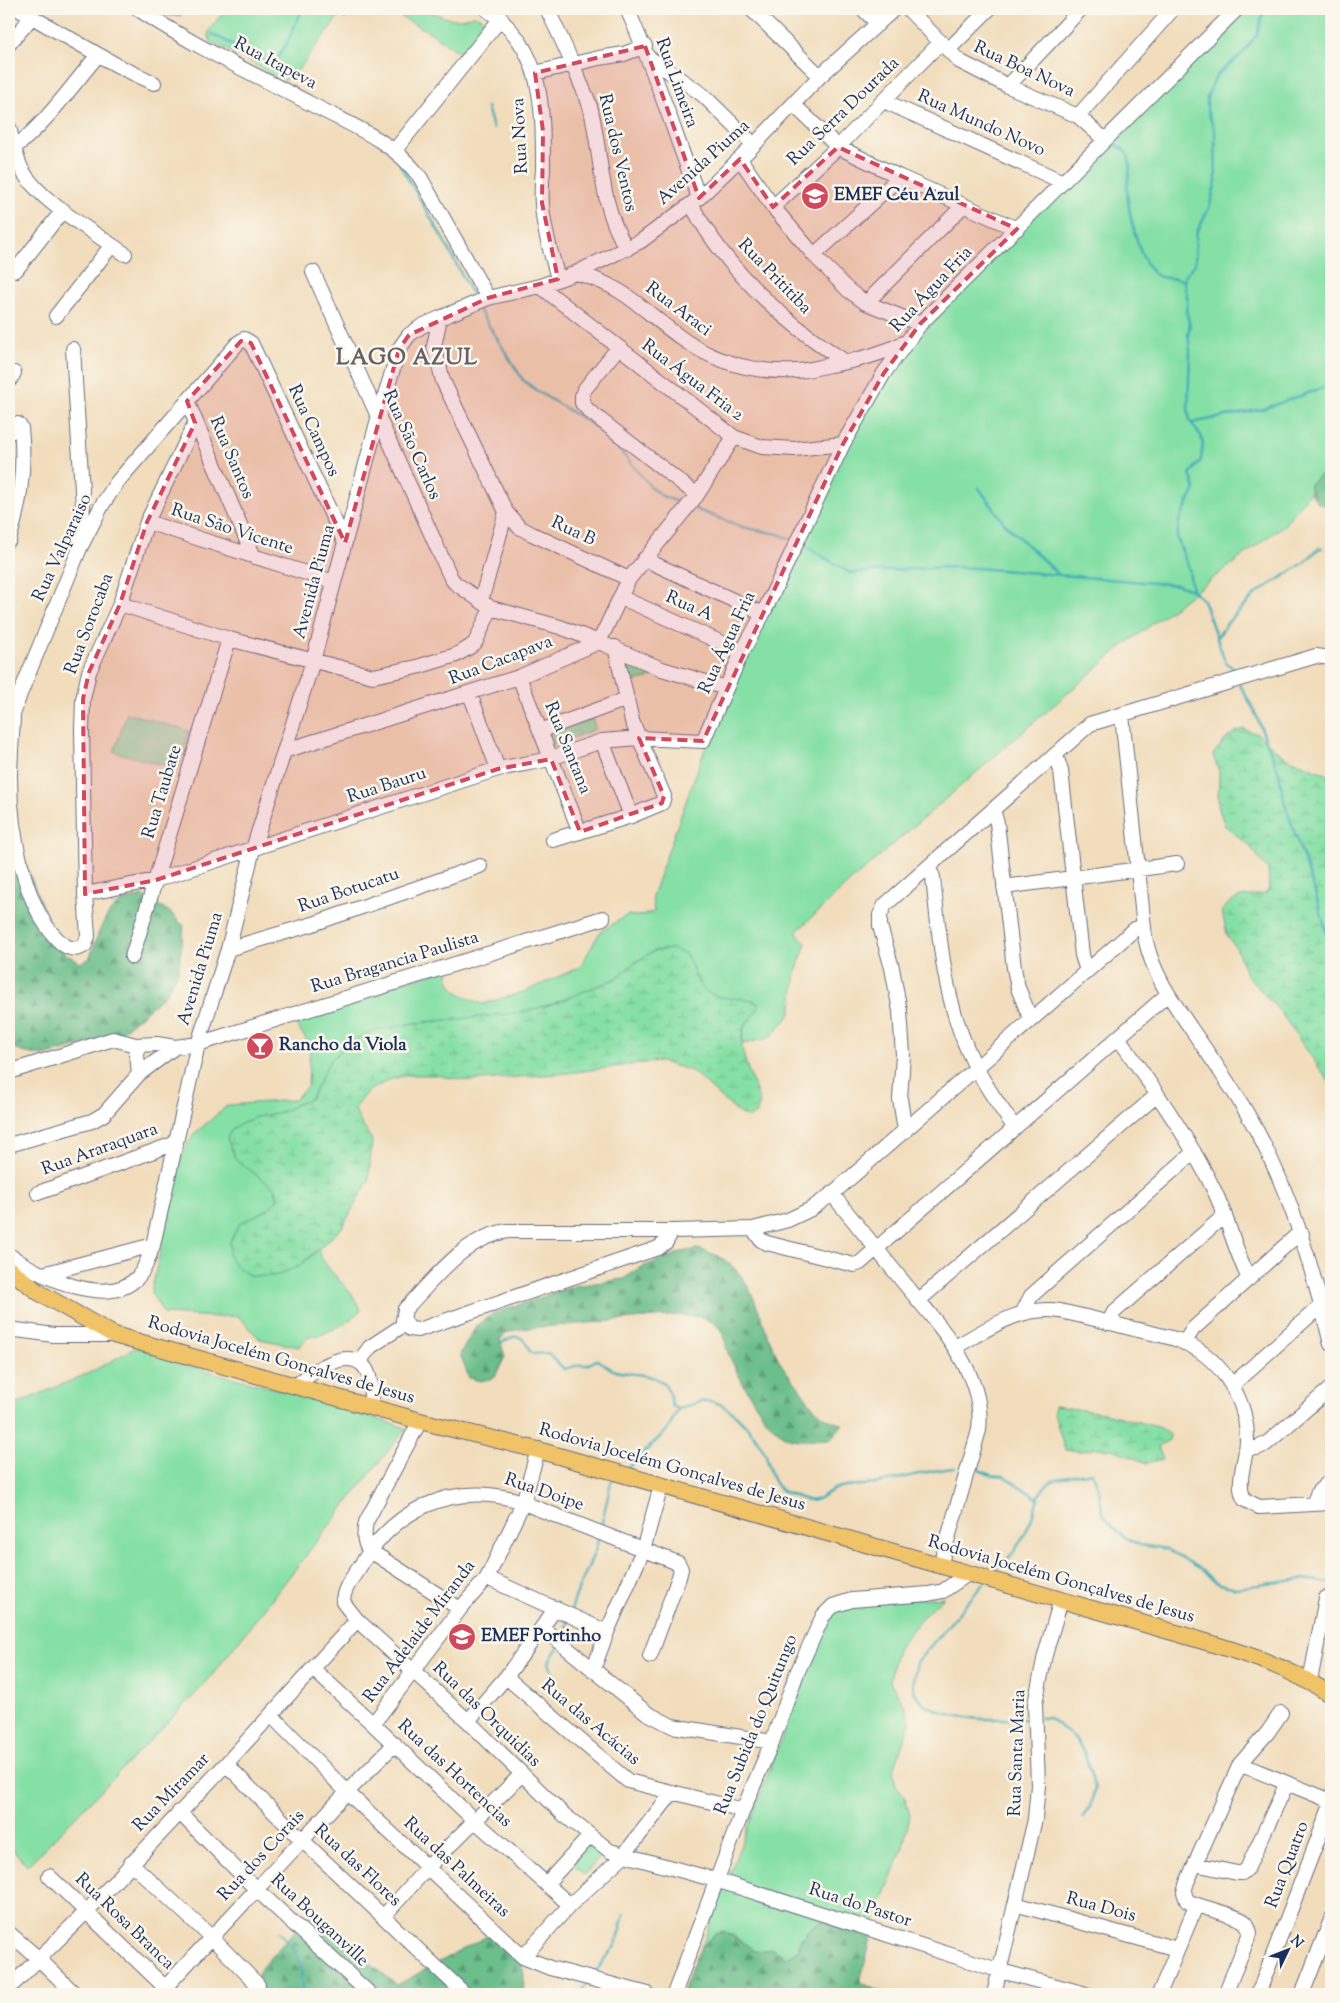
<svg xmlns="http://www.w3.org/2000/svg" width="1340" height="2003" font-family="'Sorts Mill Goudy',serif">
	<defs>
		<pattern id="forest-firs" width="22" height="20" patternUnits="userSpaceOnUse" patternTransform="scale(1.25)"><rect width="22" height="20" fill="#6cbe8b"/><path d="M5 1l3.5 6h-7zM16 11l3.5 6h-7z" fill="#589b75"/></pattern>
		<pattern id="wetland-marsh" width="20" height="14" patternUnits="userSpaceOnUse" patternTransform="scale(1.25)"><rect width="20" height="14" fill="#85e0a6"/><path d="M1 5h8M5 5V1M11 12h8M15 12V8" fill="none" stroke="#72c091"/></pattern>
		<pattern id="park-tufts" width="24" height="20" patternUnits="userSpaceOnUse" patternTransform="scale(1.25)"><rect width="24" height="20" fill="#85e0a6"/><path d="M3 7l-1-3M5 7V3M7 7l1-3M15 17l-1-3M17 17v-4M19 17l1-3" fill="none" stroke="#72c091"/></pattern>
	</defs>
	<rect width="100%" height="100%" fill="#fbf7ec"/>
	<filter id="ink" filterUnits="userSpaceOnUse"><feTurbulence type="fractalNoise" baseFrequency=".02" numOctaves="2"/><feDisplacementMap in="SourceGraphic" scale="10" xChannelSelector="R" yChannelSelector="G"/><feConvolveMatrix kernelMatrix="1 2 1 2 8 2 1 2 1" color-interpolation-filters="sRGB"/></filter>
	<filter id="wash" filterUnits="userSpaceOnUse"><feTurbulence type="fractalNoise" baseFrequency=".0096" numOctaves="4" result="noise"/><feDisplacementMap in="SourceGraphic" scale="20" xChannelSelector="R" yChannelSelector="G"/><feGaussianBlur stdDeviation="1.12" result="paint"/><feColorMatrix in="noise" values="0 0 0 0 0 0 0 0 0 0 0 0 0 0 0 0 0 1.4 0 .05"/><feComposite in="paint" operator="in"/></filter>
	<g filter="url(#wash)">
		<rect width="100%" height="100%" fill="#f1ddbc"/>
		<path fill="#85e0a6" stroke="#508882" d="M226 9H344L300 68 285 80 276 78 245 58 211 42 208 34 210 29Z
			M387 9C398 9 412 6 422 9 444 16 452 24 475 15L483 19 487 27 470 48 463 54 453 49 431 33Z
			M1238 9H1331V473L1319 476 1310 484V492L1284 525 1120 648 853 879 796 932 806 943 796 972 791 1014 769 1038 742 1044 744 1027 757 1010 754 1000C736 999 709 1002 699 983 695 974 691 964 686 954L654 951 637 961 615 979 550 1005 517 1013 408 1024 374 1031 329 1062 311 1098 281 1112 253 1118 278 1200 267 1210 240 1223 230 1242 299 1266 318 1250C327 1274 351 1286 361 1310L346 1323 319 1336 308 1337 299 1347 260 1339 238 1316 217 1317 164 1314 151 1293 182 1154 194 1134 228 1105 294 1100 308 1086 310 1045 290 1015 448 969C448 992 464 996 483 1004L524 992 580 967 600 932 627 915 639 916 654 912 652 896 707 743 816 501 892 367 943 311Z
			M127 713 189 731 179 769 114 752Z
			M137 1347 181 1364 322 1401 406 1428 205 1684 27 1866 9 1845V1407L89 1373Z
			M944 1597 927 1612 899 1646 893 1663 890 1681 905 1706 910 1723 893 1772 896 1785 904 1795 910 1816 903 1847 875 1920 871 1939 825 1920 801 1938 798 1950 786 1957 772 1949 757 1951 742 1943 733 1935 714 1934 701 1948 833 1605Z"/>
		<path fill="url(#forest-firs)" stroke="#447674" d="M153 9H187L179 16H165Z
			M1331 473V507L1318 503 1310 492V484L1319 476Z
			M9 752 16 838 58 948 80 963 89 959C97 940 101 916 120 903 126 899 136 898 143 896L170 912 184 926 179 967 175 979 165 995 118 1035 43 1056 22 1052 9 1045Z
			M697 1249C753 1260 755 1312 777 1356 782 1368 793 1379 801 1390 812 1407 823 1421 843 1424L831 1439C818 1439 802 1442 789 1438 767 1431 738 1376 729 1355 725 1347 726 1338 721 1330 711 1317 693 1316 679 1315L519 1329 505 1333 500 1340 505 1357 494 1378 480 1381 469 1378 460 1354 477 1325 494 1313 575 1286 623 1279 642 1267 681 1252Z
			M310 1914 397 1985 491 1934C518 1957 527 1956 523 1994H255L259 1970Z
			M825 1920 871 1939 860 1982 886 1994H681C692 1971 697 1940 723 1931L757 1951 772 1949 786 1957 798 1950C802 1933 809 1927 825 1920Z"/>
		<path fill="url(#wetland-marsh)" stroke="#508882" d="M1243 729 1258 734 1283 756 1331 776V1085L1281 1013 1246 974 1236 947 1228 938 1222 912C1233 894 1246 897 1265 894L1269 889 1268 870 1250 846 1225 826 1218 806 1219 772 1213 755C1222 743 1229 733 1243 729Z
			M671 949 686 954C691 963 696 980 701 986 719 1007 746 992 759 1004 756 1016 749 1018 744 1027 735 1047 755 1084 760 1104L756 1114 749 1118 737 1112 692 1071 659 1061 568 1073 469 1081 435 1075H408L391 1079 372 1089 363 1096 355 1108 359 1120 372 1140 369 1180 341 1229 299 1266 275 1276H250L234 1265 229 1255 230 1242 240 1223 267 1210 278 1199 276 1189 236 1160 227 1138 233 1128 253 1118 281 1112 311 1098 329 1062 341 1050 358 1038 374 1031 408 1024 517 1013 550 1005 615 979 637 961 654 951Z
			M1054 1406 1104 1413 1161 1428 1170 1435 1169 1440 1158 1446 1163 1459 1147 1463 1112 1449 1099 1448 1081 1451 1065 1450 1054 1414Z"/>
		<path fill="url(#park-tufts)" stroke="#508882" d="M613 655 660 674 623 686Z
			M590 713 596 729 554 745 548 728Z
			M592 1839 606 1851 584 1875 572 1862Z"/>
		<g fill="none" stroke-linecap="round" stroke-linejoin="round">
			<path stroke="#3cacb8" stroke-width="2.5" d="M342 9 345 18
				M212 34 273 65
				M271 68 286 45 302 9
				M487 107 493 128
				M1116 145C1122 148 1128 152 1129 159 1132 169 1127 180 1127 190 1128 210 1139 262 1155 274 1164 281 1174 276 1184 281
				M400 165 442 237 473 296
				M479 310 523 380 537 391 604 432 652 488 662 496 680 503
				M1191 423 1263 409 1331 385
				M979 488 1004 523 1059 575
				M695 509 742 527 778 534 790 539
				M802 544 850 573 943 567 977 568 1178 585 1192 590 1203 600 1225 661 1236 671
				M1192 590 1189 569 1177 538 1179 521 1195 489 1190 474 1201 460 1203 443 1201 436 1190 421 1188 409 1190 350 1188 333 1190 327 1187 313V296L1184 282 1185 275 1195 264 1196 234 1209 208 1216 181 1215 131 1207 110V97L1216 76 1242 54 1257 35 1264 9
				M1217 638 1228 622 1257 593 1304 563 1319 548H1322
				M1240 685 1254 710 1279 773 1284 801 1315 892 1331 949
				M502 1343C517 1331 525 1337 530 1352L535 1354 548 1353 564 1369 579 1365H588L596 1360C604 1362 608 1369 616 1371 634 1376 659 1371 669 1391 671 1395 671 1401 672 1406L678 1409C688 1407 697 1401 707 1401 729 1401 756 1435 765 1453 770 1465 769 1478 779 1488 785 1494 798 1497 807 1500 818 1503 825 1493 835 1489 846 1484 860 1486 873 1484 900 1479 928 1470 955 1468
				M626 1470 668 1429 678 1409
				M979 1470 991 1475 1004 1476 1039 1499
				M601 1527 611 1482 616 1478
				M993 1574C1011 1557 1018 1548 1029 1525 1035 1513 1036 1493 1048 1484 1060 1475 1078 1475 1092 1472L1098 1487 1103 1514 1113 1528 1131 1541 1140 1545 1167 1549 1203 1570 1215 1582 1220 1584 1236 1588 1303 1579 1331 1583
				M984 1583 917 1662 913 1687 915 1693 924 1704 943 1713 978 1719H1031
				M571 1611C577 1585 593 1564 599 1537
				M562 1637 569 1619
				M547 1685 553 1676 549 1662 558 1647
				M1041 1718 1048 1717 1075 1738 1085 1754 1095 1789 1090 1807 1082 1818
				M279 1932C302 1956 302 1961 302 1994
				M594 1974 616 1944 624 1914
				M579 1994 588 1983"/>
		</g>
	</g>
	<g filter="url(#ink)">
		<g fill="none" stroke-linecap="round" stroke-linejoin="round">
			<g stroke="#666c7f" stroke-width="16">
				<path id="minor" d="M18 9 120 67 154 83
					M138 9C192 45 252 73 309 103 350 125 391 139 420 177L488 298
					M486 9C544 46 543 107 543 170 542 181 541 193 542 204 543 229 552 255 558 279
					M547 9C559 33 570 57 580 82 584 91 589 101 591 110 602 158 600 207 627 249
					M627 9C655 70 675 135 699 198
					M751 9 820 76
					M863 9 878 24
					M908 9 959 61 1008 86 1078 116 1105 140
					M9 44 32 17
					M948 50 989 9
					M648 57 703 95 754 145
					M535 73 599 58 624 54 645 46
					M1008 86 1081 9
					M884 101 1063 182
					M793 104 838 147 900 177 1017 229
					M1078 116 1173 9
					M9 127C12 140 15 155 21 168 38 201 94 232 125 254
					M14 148C47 122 71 87 98 55
					M395 150 501 18
					M740 159 773 207 814 255 848 290 866 303 920 324
					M691 204C726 270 784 322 846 362
					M773 207 838 147 940 43
					M814 255 900 177
					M16 270 63 210
					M313 272 451 578 455 583 491 608 560 627 599 642 629 579 697 495 734 437
					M576 273C626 286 644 312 684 340 717 363 756 373 796 371 807 371 819 367 830 365 856 361 882 354 906 342
					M540 286 734 437 762 447 794 449 843 444
					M866 303 964 205
					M56 316 112 245
					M440 318 434 346 443 381 506 512 481 601
					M618 348 584 390 582 396V403L589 411 697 495
					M73 349 83 506 80 540
					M9 381 14 373
					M187 401 254 557
					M9 433 16 424H18L21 428C25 465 20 505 9 540
					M506 512 519 527 532 534 629 579
					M147 522 334 582
					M644 559 763 614
					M620 597 742 652
					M120 604 229 639 373 676 417 667 456 655 470 647 475 643 491 608
					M519 677 580 832
					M470 694 498 769
					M1122 715 1145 937C1152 972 1170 998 1190 1027 1209 1055 1228 1081 1245 1110 1288 1182 1311 1262 1331 1344
					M13 718C12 738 10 759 10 779 10 827 23 905 58 940 66 948 75 952 85 945L88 936 85 894 82 730 83 699 89 672 120 604 147 522 195 423
					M9 726 20 694 80 548 102 505 118 481 238 343 244 339 251 343 345 543
					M540 731 627 699
					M602 741 631 816
					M284 751 519 677 599 642 662 669 726 688
					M1056 755 1061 771 1082 955 1087 971
					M993 810 997 823 1014 968 1018 988 1031 1020
					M553 840 631 816 662 803 664 796 632 721 615 647
					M928 867 933 877C939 936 944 998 969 1053 981 1080 998 1104 1015 1128
					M1004 887 1177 864
					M85 894 156 880 498 769 545 760 602 741 639 738 703 741 742 652 763 614 843 444 884 373 920 324 1237 9
					M228 949 313 924 480 866
					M132 957 229 639
					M1118 1037C1152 1087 1188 1136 1214 1190 1228 1219 1235 1250 1249 1279
					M136 1045 139 1074
					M9 1072 113 1039 136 1045 157 1044 175 1047 198 1044 603 918
					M905 1131 900 1099 903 1055 900 1011 892 968 880 926V915L885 905 1090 724 1316 656 1331 658
					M9 1145 92 1121 104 1114 139 1074 175 1047
					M38 1193 176 1143
					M832 1194C855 1222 877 1250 900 1278 934 1320 986 1372 979 1430L940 1566
					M753 1229 761 1240 767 1243 854 1265 860 1263 1168 994
					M672 1231 666 1242 658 1248 418 1330 410 1329 403 1320 405 1309C435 1279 464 1237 508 1231H672L753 1229 788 1220 811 1209 832 1194 1135 929 1143 926
					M9 1255C38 1275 107 1310 138 1277 146 1268 149 1256 153 1245L198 1044 228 949 253 849 313 661 378 419 399 349 409 335 422 326 440 318 488 298 540 286 576 273 641 241 699 198 754 145 820 76 894 9
					M43 1274 153 1245
					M918 1301 1157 1095
					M1023 1312 1031 1296 1194 1152
					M1108 1323 1114 1312 1225 1215
					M9 1329 54 1335H114
					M1184 1343 1193 1329 1296 1236 1302 1234
					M955 1347C988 1329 1020 1305 1060 1311 1083 1316 1107 1322 1130 1328 1146 1332 1163 1335 1178 1340 1218 1354 1246 1396 1247 1437 1248 1457 1234 1484 1245 1500L1259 1507 1331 1503
					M359 1362 370 1347 405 1324
					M1232 1385 1317 1309 1322 1307
					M296 1386C310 1372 351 1344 366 1369 372 1379 371 1396 371 1407
					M420 1421 366 1522C364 1532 363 1542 369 1550L460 1609
					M1247 1448H1257L1266 1444 1331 1388
					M1313 1504 1318 1492 1331 1480
					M487 1578 607 1632
					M542 1628 647 1713 672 1726 772 1742
					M650 1656 679 1577 681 1569 678 1563 513 1499C447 1483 393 1511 359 1568 352 1578 343 1590 343 1602L357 1620 468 1721 563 1814 610 1851 716 1880 1001 1971 1086 1994
					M313 1669 373 1724 474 1820 570 1905
					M593 1670 607 1632 643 1550 661 1486
					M506 1677 628 1781 743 1810
					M1310 1681 1326 1598
					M271 1715 347 1792 523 1957 550 1968 648 1994
					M468 1721 506 1677 556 1608
					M373 1724 460 1609 487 1578 523 1503 538 1450
					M226 1764 302 1840 465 1994
					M1240 1764 1331 1801
					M179 1812 257 1890 370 1994
					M131 1863 211 1937 258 1985
					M1195 1864 1237 1873H1242L1247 1869 1287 1783
					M49 1876 171 1993
					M546 1884 590 1836
					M1015 1904 1177 1949
					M383 1917 428 1867 521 1775
					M9 1933 38 1958 75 1994
					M523 1957 570 1905 623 1856 672 1793
					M9 1988 86 1912 226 1764 357 1620
					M159 1994 347 1792 395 1744
					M674 1994 743 1810 772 1742 797 1673 823 1616 833 1606 852 1600 928 1594 943 1591 968 1574
					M994 1994 1035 1819 1038 1785 1035 1704 1045 1655 1061 1600
					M1159 1994 1196 1906
					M1225 1994 1250 1933C1249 1929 1248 1925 1245 1922 1237 1915 1201 1908 1187 1901L1184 1892 1187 1882 1240 1764 1268 1732 1281 1713
					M1258 1994 1331 1805
					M1302 1994 1331 1920"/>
			</g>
			<g stroke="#666c7f" stroke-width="18">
				<path id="major" d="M9 1269 38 1292 114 1335 420 1421 538 1450 1176 1633C1230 1649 1284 1663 1331 1695"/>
			</g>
			<use href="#minor" stroke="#fff" stroke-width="14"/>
			<use href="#major" stroke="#f0c369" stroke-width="16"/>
		</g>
	</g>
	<path fill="#d1495b" fill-opacity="0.2" stroke="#d1495b" stroke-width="4" stroke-dasharray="10 6" stroke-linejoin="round" d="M645 46 699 198 740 159 773 207 838 147 1017 229 920 324 884 373 843 444 703 741 639 738 664 796 662 803 580 832 551 759 498 769 156 880 85 894 83 699 89 672 120 604 147 522 195 423 187 401 241 341 251 343 345 543 399 349 409 335 488 298 558 279 542 203 543 131 535 73Z"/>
	<defs>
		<g id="school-disc" transform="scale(1.4375)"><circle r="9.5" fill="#d1495b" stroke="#fbf7ec"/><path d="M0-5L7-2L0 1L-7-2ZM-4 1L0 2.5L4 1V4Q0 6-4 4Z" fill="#fff"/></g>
		<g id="bar-disc" transform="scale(1.4375)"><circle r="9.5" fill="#d1495b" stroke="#fbf7ec"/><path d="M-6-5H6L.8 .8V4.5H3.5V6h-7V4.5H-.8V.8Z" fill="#fff"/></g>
	</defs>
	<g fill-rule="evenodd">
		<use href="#school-disc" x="815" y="196"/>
		<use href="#bar-disc" x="260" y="1046"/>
		<use href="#school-disc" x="462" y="1637"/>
	</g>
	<g text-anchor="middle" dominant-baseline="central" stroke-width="5" stroke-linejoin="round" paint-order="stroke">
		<g font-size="18" fill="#1b2f5e" stroke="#fbf7ec">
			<text transform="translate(275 64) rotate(28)">Rua Itapeva</text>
			<text transform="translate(1024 70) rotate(25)">Rua Boa Nova</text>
			<text transform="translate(676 83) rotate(70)">Rua Limeira</text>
			<text transform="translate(844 112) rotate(-44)">Rua Serra Dourada</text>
			<text transform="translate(981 124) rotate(24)">Rua Mundo Novo</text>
			<text transform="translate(521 136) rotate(-93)">Rua Nova</text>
			<text transform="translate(617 153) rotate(77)">Rua dos Ventos</text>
			<text transform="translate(704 163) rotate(-42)">Avenida Piuma</text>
			<text transform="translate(774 277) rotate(46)">Rua Prititiba</text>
			<text transform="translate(932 290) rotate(-47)">Rua Água Fria</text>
			<text transform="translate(678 310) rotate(37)">Rua Araci</text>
			<text transform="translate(692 381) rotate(37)">Rua Água Fria 2</text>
			<text transform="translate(313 431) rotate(65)">Rua Campos</text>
			<text transform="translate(411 445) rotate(66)">Rua São Carlos</text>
			<text transform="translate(231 458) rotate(67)">Rua Santos</text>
			<text transform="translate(232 530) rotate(18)">Rua São Vicente</text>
			<text transform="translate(573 532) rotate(25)">Rua B</text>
			<text transform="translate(63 548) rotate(-65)">Rua Valparaiso</text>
			<text transform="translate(315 582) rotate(-75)">Avenida Piuma</text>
			<text transform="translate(689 607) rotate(24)">Rua A</text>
			<text transform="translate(90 624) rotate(-69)">Rua Sorocaba</text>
			<text transform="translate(728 643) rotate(-65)">Rua Água Fria</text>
			<text transform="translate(501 661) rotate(-21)">Rua Cacapava</text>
			<text transform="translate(567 748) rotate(68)">Rua Santana</text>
			<text transform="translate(387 786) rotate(-18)">Rua Bauru</text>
			<text transform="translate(163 792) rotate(-73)">Rua Taubate</text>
			<text transform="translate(349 891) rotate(-19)">Rua Botucatu</text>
			<text transform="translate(395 963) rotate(-17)">Rua Bragancia Paulista</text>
			<text transform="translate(201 969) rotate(-73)">Avenida Piuma</text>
			<text transform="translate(100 1150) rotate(-20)">Rua Araraquara</text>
			<text transform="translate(281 1361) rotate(16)">Rodovia Jocelém Gonçalves de Jesus</text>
			<text transform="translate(672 1468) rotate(16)">Rodovia Jocelém Gonçalves de Jesus</text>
			<text transform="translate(544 1493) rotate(19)">Rua Doipe</text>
			<text transform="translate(1061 1580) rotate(16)">Rodovia Jocelém Gonçalves de Jesus</text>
			<text transform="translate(420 1632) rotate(-53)">Rua Adelaide Miranda</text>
			<text transform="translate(486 1715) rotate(44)">Rua das Orquidias</text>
			<text transform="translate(590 1723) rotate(40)">Rua das Acácias</text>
			<text transform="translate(757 1725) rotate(-68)">Rua Subida do Quitungo</text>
			<text transform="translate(1018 1753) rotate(-88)">Rua Santa Maria</text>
			<text transform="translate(454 1774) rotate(43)">Rua das Hortencias</text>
			<text transform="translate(172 1793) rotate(-46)">Rua Miramar</text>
			<text transform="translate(262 1856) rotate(-47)">Rua dos Corais</text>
			<text transform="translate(1288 1865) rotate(-69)">Rua Quatro</text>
			<text transform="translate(357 1866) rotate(43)">Rua das Flores</text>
			<text transform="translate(456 1868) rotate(43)">Rua das Palmeiras</text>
			<text transform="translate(860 1906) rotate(18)">Rua do Pastor</text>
			<text transform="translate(1101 1908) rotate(15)">Rua Dois</text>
			<text transform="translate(319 1921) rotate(43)">Rua Bouganville</text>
			<text transform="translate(124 1922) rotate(44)">Rua Rosa Branca</text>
		</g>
		<g font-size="18" font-weight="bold" fill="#1b2f5e" stroke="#fbf7ec" text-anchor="start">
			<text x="834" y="196">EMEF Céu Azul</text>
			<text x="279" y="1046">Rancho da Viola</text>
			<text x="481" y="1637">EMEF Portinho</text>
		</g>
		<g font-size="22" font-weight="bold" letter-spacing="1" fill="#636068" stroke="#fbf7ec">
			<text x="407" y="359">LAGO AZUL</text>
		</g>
	</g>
	<rect width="1340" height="2003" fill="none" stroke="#fbf7ec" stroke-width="30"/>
	<g transform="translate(1288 1950) rotate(47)" stroke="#fbf7ec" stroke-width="4" paint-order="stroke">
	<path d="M0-4L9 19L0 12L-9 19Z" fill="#1b2f5e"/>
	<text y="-8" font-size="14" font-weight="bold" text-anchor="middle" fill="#1b2f5e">N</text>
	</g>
</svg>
